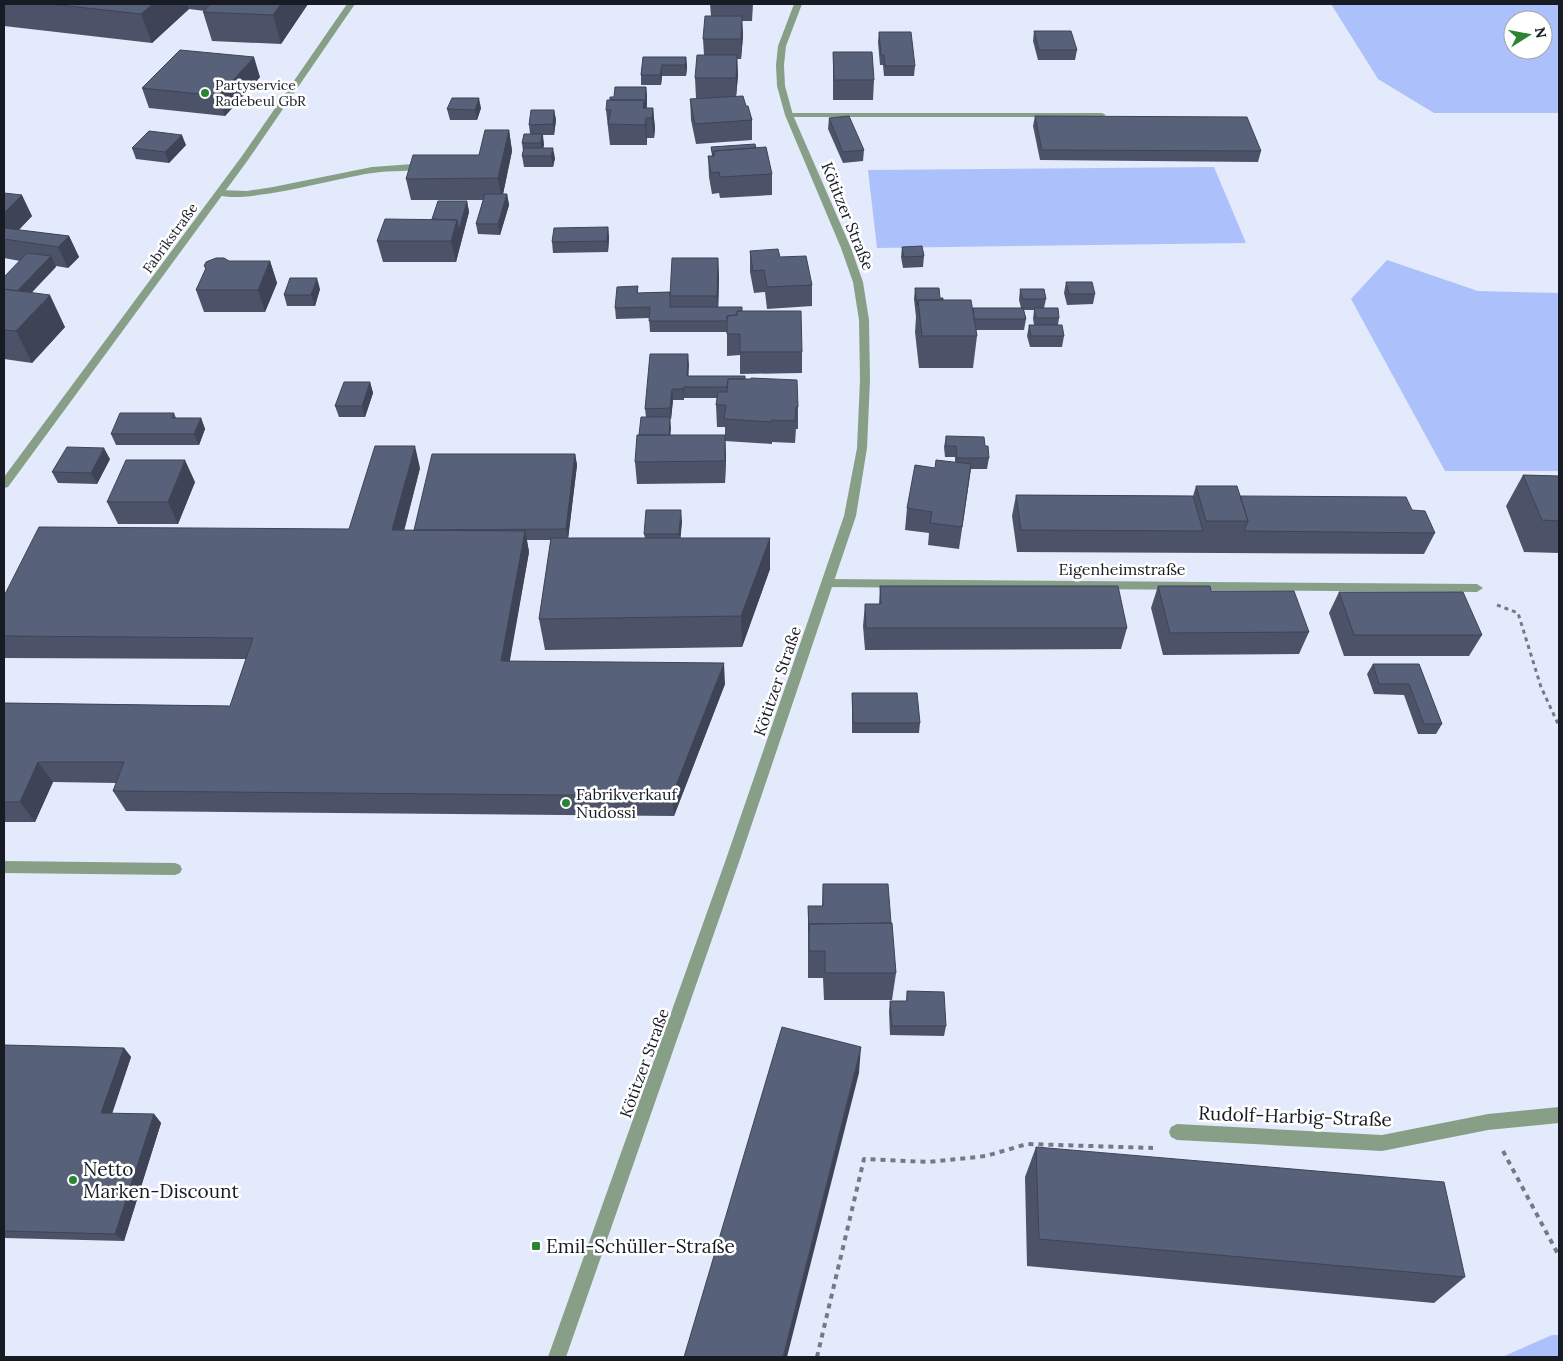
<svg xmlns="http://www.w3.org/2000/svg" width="1563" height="1361" font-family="Lora,serif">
	<rect width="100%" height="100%" fill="#e3eafb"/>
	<path fill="#acc1fb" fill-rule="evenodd" d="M1331 4H1559V113H1434L1378 79ZM1513 20H1543V50H1513Z
		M1214 167 1246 243 877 248 868 170Z
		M1387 260 1478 291 1559 293V471H1445L1351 299Z
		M1552 1335H1559V1357H1502Z"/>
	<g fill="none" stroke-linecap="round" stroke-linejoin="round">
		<path stroke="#747986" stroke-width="3" stroke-dasharray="4 4" stroke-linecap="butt" d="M1497 605 1518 613 1541 687 1559 726"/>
		<path stroke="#747986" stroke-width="4" stroke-dasharray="5 5" stroke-linecap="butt" d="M1503 1151 1559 1256
			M817 1357 864 1159 929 1162 986 1156 1027 1144 1153 1148"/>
		<path fill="#879f86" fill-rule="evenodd" d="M786 113H1102L1106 115 1102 117H789L785 115Z
			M427 163 431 166 430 168C411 172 392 170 373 173 344 176 234 208 215 193L219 190 247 191 273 187 372 167Z
			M4 861 175 863 180 865 182 869 180 873 175 875 4 873Z"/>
		<path fill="#879f86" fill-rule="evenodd" d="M347 4H355L248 160 8 487 4 488V477L242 156Z
			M827 579 1477 584 1483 588 1477 592 827 587 821 583Z
			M1559 1107V1123L1488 1130 1382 1151 1177 1140 1171 1137 1169 1132 1171 1127 1177 1124 1382 1135 1488 1114Z"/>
		<path fill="#879f86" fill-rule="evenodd" d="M794 4H802L786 46 784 65 785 86 793 115 851 248 863 282 869 320 870 380 867 448 856 516 739 862 566 1357H548L725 862 844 516 857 448 860 380 859 320 853 282 841 248 785 115 777 86 776 65 778 46Z"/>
	</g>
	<path fill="#4c5369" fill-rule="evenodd" d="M4 4H308L281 44 212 41 203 12 205 11 189 9 152 43 4 26Z
		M710 4H753L752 21H742L743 36 741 59H737L738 75 736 96 746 106 752 120V140L696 144 691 120 690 99 708 98H696L695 78 704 55 703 39 711 16Z
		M1034 31 1077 50 1075 60H1038L1033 41Z
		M879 32 915 66 914 76H884L883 65H880L878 42Z
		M833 52 874 80 873 100H833Z
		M643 57H686L687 67 686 76H662L661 85H641V75Z
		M260 77 225 116 149 108 142 88Z
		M646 87 647 97V108H653L655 129 654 138H647V145H610L606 110 610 100 614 97Z
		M481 108 477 120H450L447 109Z
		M554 110 556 120 554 135H543L544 145 543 148 555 158 553 167H524L522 156 523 151 522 143 530 134 529 125Z
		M1035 116 1261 151 1258 162 1040 160 1033 126Z
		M829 118 864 150 863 161 843 163 828 129Z
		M509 130 512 151 503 194H507L509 205 500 235 478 234 476 224 483 200H411L406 179 479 155Z
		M186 145 169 163 136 159 132 148Z
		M711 147 756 148 772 174V195L720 198 719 193 712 194 709 177 708 156H712Z
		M4 193 32 216 19 230 69 236 79 257 68 268 56 266 31 293 65 327 32 363 4 359V277L20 261 4 258Z
		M467 201 469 212 456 262H383L377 241 432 219Z
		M608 227 609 238 608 252 553 253 552 242Z
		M902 247 924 256 923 267 903 268 901 257Z
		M750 251 780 257 812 285V306L767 309 765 292 754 293 750 272Z
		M718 258 719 279 718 307 743 311 802 352V373L740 374V355L727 356V332H650L649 318 616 319 615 308 638 286V293L670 292Z
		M270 261 277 283 265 312H204L196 290 206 270 204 266Z
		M1066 282 1095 294 1093 304 1067 305 1064 293Z
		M915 288 940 298 943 300 973 308H1021L1019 300 1020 289 1046 299 1044 308 1059 318 1058 325 1064 336 1062 347H1030L1027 336 1029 325H1034L1033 319 1034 310H1024L1026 319 1024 330H976L977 336 973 368H919L915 332 916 317 914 299Z
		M320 289 315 306H287L284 295Z
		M688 354V376L746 379 798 407V429H796L795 443 772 442V444L725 441 726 457 725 483 637 484 635 462 639 435 646 417 645 409ZM684 398H717L716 405 717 427H725V435H670V419H671L673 400H684Z
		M370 382 373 393 365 417H339L335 406Z
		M174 413 176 418H201L205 429 199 445H116L111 434Z
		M946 436 985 446 989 458 987 469H971L959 549 928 545 929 533 905 530 907 508 935 468 955 462V457H945L944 447Z
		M575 454 577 465 568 538H645L644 534 682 521 680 538H770V569L742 647 545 650 539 619 551 540H527L529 552 509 662 725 684 674 816 126 811 113 791 116 783 53 782 35 822H4V703L230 706 246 659 4 658V596L349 529 420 468 404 530H414Z
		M110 459 97 484 58 483 52 472Z
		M1523 475 1559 476V553L1524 552 1506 506Z
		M195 482 178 524H118L107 502Z
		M1196 486 1240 496 1412 510 1435 533 1424 554 1017 552 1012 516 1016 495 1193 496Z
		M880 586 1127 628 1121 649 865 650 863 626 865 604H879Z
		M1158 586 1309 632 1299 654 1163 655 1151 608Z
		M1339 592 1482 635 1469 656H1344L1329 613Z
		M1373 664H1419L1442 724 1436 734H1418L1404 695 1374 694 1367 674Z
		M852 693 920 723 919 733H852Z
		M823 884 891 923 896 973 892 1000H824L823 978H808V906H822Z
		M907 991 946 1026 944 1036 890 1035 889 1011 890 1001H906Z
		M4 1045 124 1048 131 1057 112 1114H154L161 1123 124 1241 4 1238Z
		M1036 1147 1465 1277 1434 1303 1027 1266 1025 1177Z"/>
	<path fill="#3e4455" d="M153 4H187L189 9 152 43 141 14Z
		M281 4H308L281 44 273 15Z
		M742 16 743 36 741 59V39Z
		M737 55 738 75 736 98V78Z
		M254 57 260 77 225 116 218 96Z
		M686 57 687 67 686 76 685 65Z
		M662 65V76L661 85 660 75Z
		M646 87 647 97 646 118 647 138V145L643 108Z
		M479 98 481 108 477 120 475 110Z
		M653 108 655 129 654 138 652 118Z
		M554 110 556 120 554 135 553 124Z
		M509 130 512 151 502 199 498 178Z
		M542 134 544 145 542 154 541 143Z
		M182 135 186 145 169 163 165 152Z
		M553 148 555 158 553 167 551 156Z
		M507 194 509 205 500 235 498 224Z
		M22 195 32 216 10 238 4 225V213Z
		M467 201 469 212 456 262 451 241 457 220Z
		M608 227 609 238 608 252 607 241Z
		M69 236 79 257 68 268 58 247Z
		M51 256 56 267 17 308 12 297Z
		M718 258 719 279 718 318 717 296Z
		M270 261 277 283 265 312 258 290Z
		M317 278 320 289 315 306 311 295Z
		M50 295 65 327 32 363 16 331Z
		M688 354 689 365 688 387 687 376Z
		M370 382 373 393 365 417 362 406Z
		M684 387V400L683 389Z
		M672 389 673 400 671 419 670 408Z
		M670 417 671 428 669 457 668 446Z
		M201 418 205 429 199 445 194 434Z
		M725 435 726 457 725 483Z
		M415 446 420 468 399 551 392 530Z
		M104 448 110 459 97 484 91 473Z
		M575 454 577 465 568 540 566 529Z
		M185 460 195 482 178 524 168 502Z
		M681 510 682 521 680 545 679 534Z
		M525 531 529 552 506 683 501 661Z
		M770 538V569L742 647 741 616Z
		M724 663 725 684 674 816 672 796Z
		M38 762 53 782 35 822 20 802Z
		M861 1047 859 1073 787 1357H783Z
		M124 1048 131 1057 109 1122 101 1113Z
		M154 1114 161 1123 124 1241 115 1234Z"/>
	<path fill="#58617a" stroke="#3e4455" d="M50 4H153L141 14Z
		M210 4H281L273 15 203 12Z
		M705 16H742L741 39H703Z
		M1034 31H1071L1077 50H1039Z
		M879 32H911L915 66H885L884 55H881Z
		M180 50 254 57 218 96 142 88Z
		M833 52H872L874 80H834Z
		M697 55H737L736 78H695Z
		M643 57H686L685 65H662L660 75H641Z
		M615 87H646L645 108 644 100H610V97H614Z
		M743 96 746 106H748L752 120 695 124 690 99Z
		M452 98H479L475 110 447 109Z
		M607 100H644L643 108H653L652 118H646L645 125 608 124 611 110H606Z
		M531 110H554L553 124 529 125Z
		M849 116 864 150 843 152 829 118Z
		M1035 116 1247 117 1261 151 1042 150Z
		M485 130H509L498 178 406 179 413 155H479Z
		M149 131 182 135 165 152 132 148Z
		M524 134H542L541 143H522Z
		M755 144 756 148 714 151V156H713L711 147Z
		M766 147 772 174 720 177 719 172 711 173 708 156H714V151Z
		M524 148H553L551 156H522Z
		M4 193 22 195 4 213Z
		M485 194H507L498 224H476Z
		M438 201H467L459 230 457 220 432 219Z
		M385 219 457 220 451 241H377Z
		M608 227 607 241 552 242 554 228Z
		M4 228 69 236 58 247 4 239Z
		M922 246 924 256 904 257 902 247Z
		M778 249 780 257 806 256 812 285 767 287 764 270 753 271 750 251Z
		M27 253 51 256 17 291 4 289V277Z
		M216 258H224L229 261H270L258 290H196L206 268 204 266 206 262Z
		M672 258H718L717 296H670Z
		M290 278H317L311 295H284Z
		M1066 282H1092L1095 294H1069Z
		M638 286 637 293 670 292V307H742V311H737V315L727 316V321H649L650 307 615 308 617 287Z
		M915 288H939L940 298H943V300H918L917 306Z
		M4 289 50 295 16 331 4 330Z
		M1020 289H1044L1046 299H1023Z
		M918 300H971L977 336H922Z
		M973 308H1023L1026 319H974Z
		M1034 308H1058L1059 318H1036Z
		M737 311H801L802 352H740V334H727V316L737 315Z
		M1029 325H1062L1064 336H1031Z
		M650 354H688L687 376H745V379H728L727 387H684L683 389H672L670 408 645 409Z
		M751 378 797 380 798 407H796L795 421 771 420V422L724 419 726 405H716L718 392H727L728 379H751Z
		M344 382H370L362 406H335Z
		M120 413H174L172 418H201L194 434H111Z
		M641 417H670L669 435H639Z
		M637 435H725V461L635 462Z
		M946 436 984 437 985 446H988L989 458H957L956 446H946Z
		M375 446H415L392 530 525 531 501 661 724 663 672 796 113 791 124 762H38L20 802H4V703L230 706 253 638 4 636V596L39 527 349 529Z
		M67 447 104 448 91 473 52 472Z
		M432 454H575L566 529 414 530Z
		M126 460H185L168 502H107Z
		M936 460 971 464 962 527 930 523 932 512 907 508 915 465 935 468Z
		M1523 475 1559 476V521L1542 520Z
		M1196 486H1237L1248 521H1206Z
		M1016 495 1193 496 1203 531 1021 530Z
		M1240 496 1406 497 1412 510 1425 511 1435 533 1244 531 1248 521Z
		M646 510H681L679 534H644Z
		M551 538H770L741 616 539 619Z
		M880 586H1118L1127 628H866L865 604H881Z
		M1158 586H1210L1211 591H1294L1309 632 1170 633Z
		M1339 592H1463L1482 635H1354Z
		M1373 664H1419L1442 724H1424L1409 684H1379Z
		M852 693H917L920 723H853Z
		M823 884H888L891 923 809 924V932L808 906H823Z
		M892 923 896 973H825V951H809V924Z
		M907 991 944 992 946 1026H892L890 1001H907Z
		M782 1027 861 1047 783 1357H684Z
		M4 1045 124 1048 101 1113 154 1114 115 1234 4 1231Z
		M1036 1147 1444 1182 1465 1277 1039 1239Z"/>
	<g fill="#2b8333" stroke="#fff" stroke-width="2">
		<circle cx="205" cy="93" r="5"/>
		<circle cx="566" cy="803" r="5"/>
		<circle cx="73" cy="1180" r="5"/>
		<rect x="531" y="1241" width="10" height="10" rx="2.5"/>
	</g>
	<g text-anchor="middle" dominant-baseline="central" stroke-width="5" stroke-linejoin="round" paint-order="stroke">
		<g font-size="14" fill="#171b24" stroke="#fff" text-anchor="start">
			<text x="215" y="85">Partyservice<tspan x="215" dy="16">Radebeul GbR</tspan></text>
		</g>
		<g font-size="14" fill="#171b24" stroke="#fff">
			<text transform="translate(170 238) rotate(-54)">Fabrikstraße</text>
		</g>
		<g font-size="16" fill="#171b24" stroke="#fff">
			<text transform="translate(848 216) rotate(68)">Kötitzer Straße</text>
			<text x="1122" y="569">Eigenheimstraße</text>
			<text transform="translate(777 681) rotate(-71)">Kötitzer Straße</text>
			<text transform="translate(644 1063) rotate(-70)">Kötitzer Straße</text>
		</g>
		<g font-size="16" fill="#171b24" stroke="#fff" text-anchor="start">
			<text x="576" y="794">Fabrikverkauf<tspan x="576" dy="18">Nudossi</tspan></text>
		</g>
		<g font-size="19" fill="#171b24" stroke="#fff">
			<text transform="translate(1295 1116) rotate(2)">Rudolf-Harbig-Straße</text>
		</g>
		<g font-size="19" fill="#171b24" stroke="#fff" text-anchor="start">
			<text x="83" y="1169">Netto<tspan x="83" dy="22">Marken-Discount</tspan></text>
			<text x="546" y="1246">Emil-Schüller-Straße</text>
		</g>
	</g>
	<rect width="1563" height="1361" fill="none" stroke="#171b24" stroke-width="10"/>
	<g transform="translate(1528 35) rotate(79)"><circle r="24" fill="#ffffff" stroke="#a2a4a7"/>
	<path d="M0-4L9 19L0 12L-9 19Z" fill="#2b8333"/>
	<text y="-8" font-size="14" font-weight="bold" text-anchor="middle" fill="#171b24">N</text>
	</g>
</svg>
